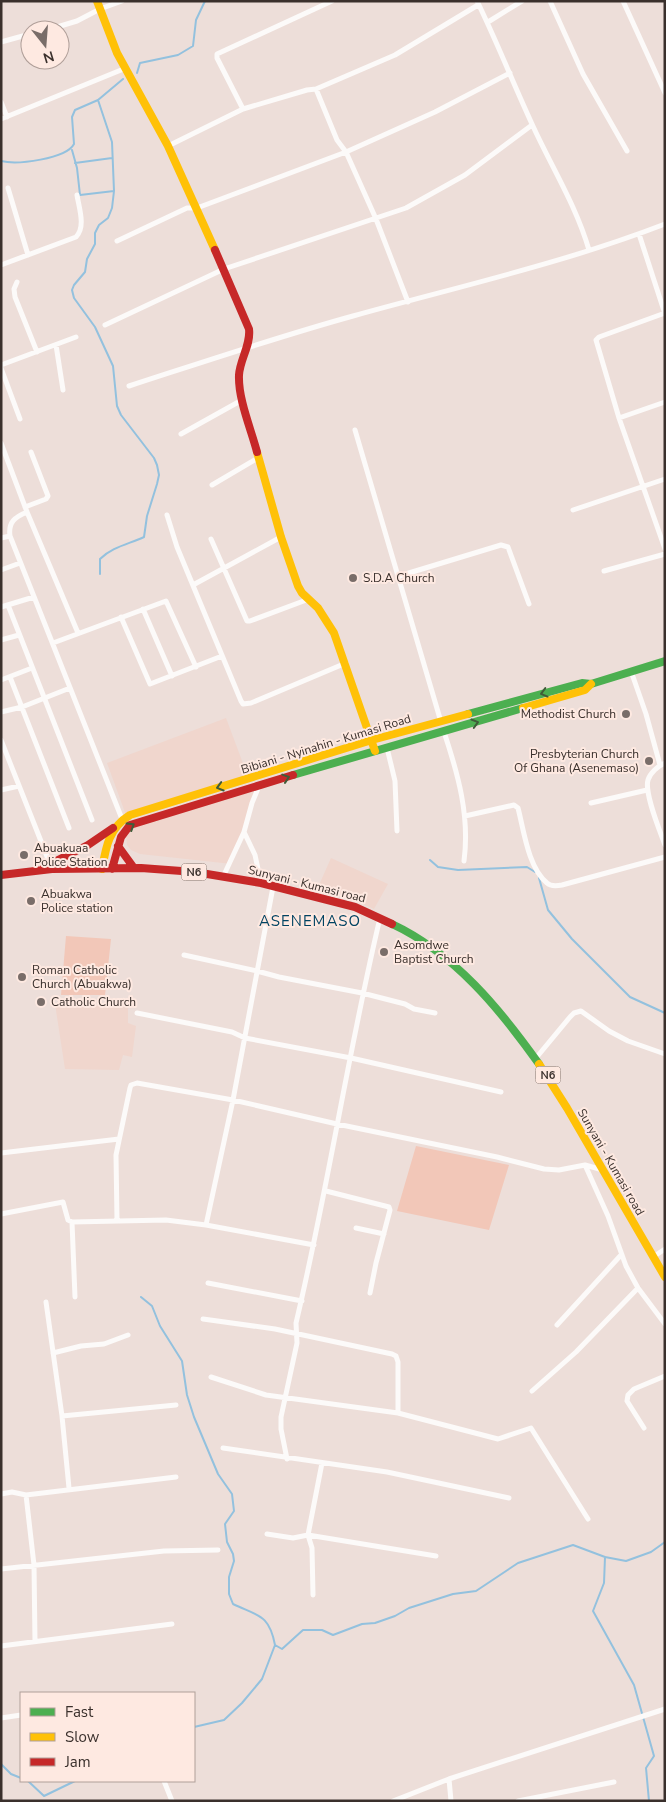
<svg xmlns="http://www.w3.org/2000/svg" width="666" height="1802" font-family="'Nunito Sans',sans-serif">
	<rect width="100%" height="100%" fill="#edded9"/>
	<path fill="#f0d6cd" d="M226 718 250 782 127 818 107 763Z
		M260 788 232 864 140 854 131 850 127 845 126 836 135 825Z
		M331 858 388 884 374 909 319 885Z
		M55 1004 128 1007V1023L136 1026 132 1057 123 1055 119 1070 65 1069Z"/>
	<path fill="#f2c7b8" d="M66 936 111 939 105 995H61Z
		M416 1146 509 1165 489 1230 397 1211Z"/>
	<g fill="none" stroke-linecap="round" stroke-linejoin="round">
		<path stroke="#93c1de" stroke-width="2" d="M137 73 140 63 178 55 193 46 196 20 205 1
			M98 100 112 142 114 191 112 208 108 218 99 225 95 233V244L87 259 85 272 74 285 72 290 74 298 95 327 113 366 117 406 121 415 154 458 157 465 159 475 157 484 147 516 144 537C129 544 112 547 100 559V574
			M72 150 77 168 80 195 114 191
			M1 161C17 165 66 159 74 144L72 117 75 110 98 100 123 79
			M75 163 112 158
			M430 860 438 867 458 870 527 867 535 872
			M539 878 548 910 572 939 630 997 665 1013
			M141 1297 152 1306 160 1326 182 1361 187 1395 194 1417 218 1474 232 1494 234 1511 225 1524 227 1542 233 1554 234 1561 229 1577V1594L233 1604C258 1616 269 1614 275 1645L282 1649 303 1630H322L333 1635 362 1624 375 1623 395 1616 409 1608 453 1594 476 1591 518 1563 573 1545 605 1557 604 1583 593 1611 634 1685 654 1756 646 1768 649 1801
			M605 1557 626 1561 651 1552 665 1542
			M194 1727 224 1720 242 1703 262 1679 275 1645
			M1 1764 11 1774 21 1778
			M28 1781 44 1796 75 1781"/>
		<path stroke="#fcfaf9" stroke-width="5" d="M477 1C497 42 513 83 532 124 551 166 576 205 589 250
			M550 1 583 74 627 151
			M623 1 665 93
			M488 22 522 1
			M47 30 77 21 100 9 122 1
			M1 42 30 34
			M316 89 337 140 346 152 376 219 408 302
			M1 102 7 117
			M243 109 217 58V54L332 1
			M1 119 126 68
			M168 146 243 109 307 90 316 89 395 55 478 5
			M8 188 28 255
			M639 234 665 314
			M117 241 187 208H197L346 152 435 112 510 73
			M1 265 76 237C86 227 79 208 77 195
			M17 282 14 289 15 297 37 352
			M665 313 599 337 596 340 619 418 665 549
			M105 325 224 269 406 208 465 175 532 125
			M56 345 63 390
			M1 365 76 337
			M1 368 20 419
			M129 386C203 362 277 337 353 316 457 287 564 263 665 224
			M619 418 665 402
			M355 430 441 722
			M181 434 242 400
			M1 443 27 512C15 517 8 522 10 536L122 819
			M212 485 258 458
			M25 507 46 499 48 496 31 452
			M573 510 665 479
			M27 512 78 633
			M167 515 177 547 241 701 243 704 251 703 346 663
			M1 538 10 536
			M211 539 247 621H250L309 599
			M1 570 20 563
			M604 571 665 554
			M399 576 501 545 508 547 529 604
			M193 585 281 537
			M8 605 92 820
			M1 607 34 597
			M143 609 172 676
			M121 617 150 684 222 656
			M1 640 19 635
			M53 643 166 601 196 667
			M631 671 646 714 660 765
			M10 677 69 828
			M1 680 32 668
			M1 712 22 707 70 688
			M444 732C458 774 470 816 464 861
			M1 740 50 864
			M387 748 395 781 397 831
			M665 763C658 766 650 773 648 780 644 793 660 831 665 845
			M1 790 19 786
			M591 803 647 790
			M465 816 514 805 518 808C524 831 528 867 547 883 551 887 557 886 562 885L665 857
			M244 832 255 855 261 883
			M223 877 244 832 252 803 259 786
			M184 955 257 971 279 977 362 993 405 1004 414 1009 435 1013
			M137 1013 232 1032 245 1038 351 1058 501 1092
			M536 1058 570 1017 574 1013 581 1011 609 1031 628 1041 665 1054
			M1 1153 119 1139
			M585 1165 608 1216 626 1266 638 1288 665 1324
			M326 1191 389 1207 390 1210 376 1263 370 1293
			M1 1214 63 1202 68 1220 72 1222 166 1220 206 1225 314 1245
			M117 1220 116 1155 130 1088 131 1085 137 1083 233 1100 337 1124 497 1157 544 1169 559 1170 585 1165 603 1170
			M72 1222 75 1297
			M206 1225 233 1100 273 887
			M356 1228 384 1234
			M653 1257 665 1249
			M208 1283 302 1301
			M46 1302 62 1416 69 1488
			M203 1319 275 1329 392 1354 396 1356 398 1362V1413
			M557 1325 621 1255
			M53 1353 81 1346 104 1344 128 1335
			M211 1377 266 1395 398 1413 498 1439 531 1428 588 1519
			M532 1391 576 1352 638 1288
			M62 1416 176 1405
			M644 1428 627 1401 628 1395 634 1389 665 1376
			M223 1448 387 1472 509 1498
			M287 1459 281 1429V1417L297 1343 296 1323C328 1189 348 1052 380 918
			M1 1494 12 1492 26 1495 176 1477
			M26 1495 34 1565 35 1642
			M267 1534 293 1538 308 1535 436 1556
			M1 1569 164 1551 218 1550
			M313 1595 312 1548 308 1535 322 1463
			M1 1646 172 1624
			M1 1718 21 1715
			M449 1779 451 1801
			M164 1781 172 1801
			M393 1801 449 1779 665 1709
			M518 1801 614 1782"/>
		<path stroke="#4caf50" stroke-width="8" d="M468 714 582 683 591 684 665 661
			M293 775 523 708
			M392 924C454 953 500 1009 539 1064"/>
		<path stroke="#ffc107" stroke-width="8" d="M97 1 117 53 168 146 215 250
			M257 452 281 537 298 586 302 593 318 608 334 633 375 751
			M523 708 585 690 591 684
			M102 869C106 846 109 828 130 815L372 740 468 714
			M539 1064 567 1108 665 1277"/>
		<path stroke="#c62828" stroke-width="8" d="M215 250 249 329C251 345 240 359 239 375 238 399 251 429 257 452
			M118 846 134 868
			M44 867 88 845 113 828
			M112 869 121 837 130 825 293 775
			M1 875 52 869 141 868 195 872 261 883 355 907 392 924"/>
	</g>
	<defs><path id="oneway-chevron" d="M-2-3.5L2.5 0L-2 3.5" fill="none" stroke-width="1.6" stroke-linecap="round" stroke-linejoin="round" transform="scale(1.25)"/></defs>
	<g stroke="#405c39">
		<use href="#oneway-chevron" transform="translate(544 693) rotate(165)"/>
		<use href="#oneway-chevron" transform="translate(475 723) rotate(-16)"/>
		<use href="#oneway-chevron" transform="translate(286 778) rotate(-18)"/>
		<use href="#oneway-chevron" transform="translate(220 787) rotate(164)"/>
		<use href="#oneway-chevron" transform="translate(131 826) rotate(-32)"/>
	</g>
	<g fill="#796d69" stroke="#fee9e1" stroke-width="2">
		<circle cx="353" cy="578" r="5"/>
		<circle cx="626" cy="714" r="5"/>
		<circle cx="649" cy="761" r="5"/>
		<circle cx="24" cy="855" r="5"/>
		<circle cx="31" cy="901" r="5"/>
		<circle cx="384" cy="952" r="5"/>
		<circle cx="22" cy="977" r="5"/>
		<circle cx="41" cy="1002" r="5"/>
	</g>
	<g text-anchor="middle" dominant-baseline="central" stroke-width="4" stroke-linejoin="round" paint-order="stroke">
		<g fill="#fee9e1" stroke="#756862" stroke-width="1">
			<rect x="181.5" y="863.5" width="25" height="17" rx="4"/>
			<rect x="535.5" y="1066.5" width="25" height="17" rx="4"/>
		</g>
		<g font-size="11" font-weight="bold" fill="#3a302c">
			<text x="194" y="872">N6</text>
			<text x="548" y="1075">N6</text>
		</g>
		<g font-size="12" fill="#3a302c" stroke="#fee9e1" text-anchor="start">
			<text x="363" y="578">S.D.A Church</text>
			<text x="616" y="714" text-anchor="end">Methodist Church</text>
			<text x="639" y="754" text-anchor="end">Presbyterian Church<tspan x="639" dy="14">Of Ghana (Asenemaso)</tspan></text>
			<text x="34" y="848">Abuakuaa<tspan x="34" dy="14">Police Station</tspan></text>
			<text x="41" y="894">Abuakwa<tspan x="41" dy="14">Police station</tspan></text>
			<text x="394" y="945">Asomdwe<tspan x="394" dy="14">Baptist Church</tspan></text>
			<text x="32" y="970">Roman Catholic<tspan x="32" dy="14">Church (Abuakwa)</tspan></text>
			<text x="51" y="1002">Catholic Church</text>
		</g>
		<g font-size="12" fill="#3a302c" stroke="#fee9e1">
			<text transform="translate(326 744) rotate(-17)">Bibiani - Nyinahin - Kumasi Road</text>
			<text transform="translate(307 884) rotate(14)">Sunyani - Kumasi road</text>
			<text transform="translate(611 1162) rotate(60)">Sunyani - Kumasi road</text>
		</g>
		<g font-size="15" letter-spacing="1" fill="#004362" stroke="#fee9e1">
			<text x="310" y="921">ASENEMASO</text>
		</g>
	</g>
	<rect width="666" height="1802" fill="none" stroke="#3a302c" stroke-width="5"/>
	<rect x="20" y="1692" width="175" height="90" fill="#fee9e1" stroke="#b09f99"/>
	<rect x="30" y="1708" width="25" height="8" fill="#4caf50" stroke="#b09f99"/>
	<text x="65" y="1717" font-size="15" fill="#3a302c">Fast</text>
	<rect x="30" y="1733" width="25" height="8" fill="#ffc107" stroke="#b09f99"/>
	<text x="65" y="1742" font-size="15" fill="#3a302c">Slow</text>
	<rect x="30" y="1758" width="25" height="8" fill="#c62828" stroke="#b09f99"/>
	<text x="65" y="1767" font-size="15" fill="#3a302c">Jam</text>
	<g transform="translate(45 45) rotate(163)"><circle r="24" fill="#fee9e1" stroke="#b09f99"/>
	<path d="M0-4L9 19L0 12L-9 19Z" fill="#796d69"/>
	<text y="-8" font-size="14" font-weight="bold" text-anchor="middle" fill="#3a302c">N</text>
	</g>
</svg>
